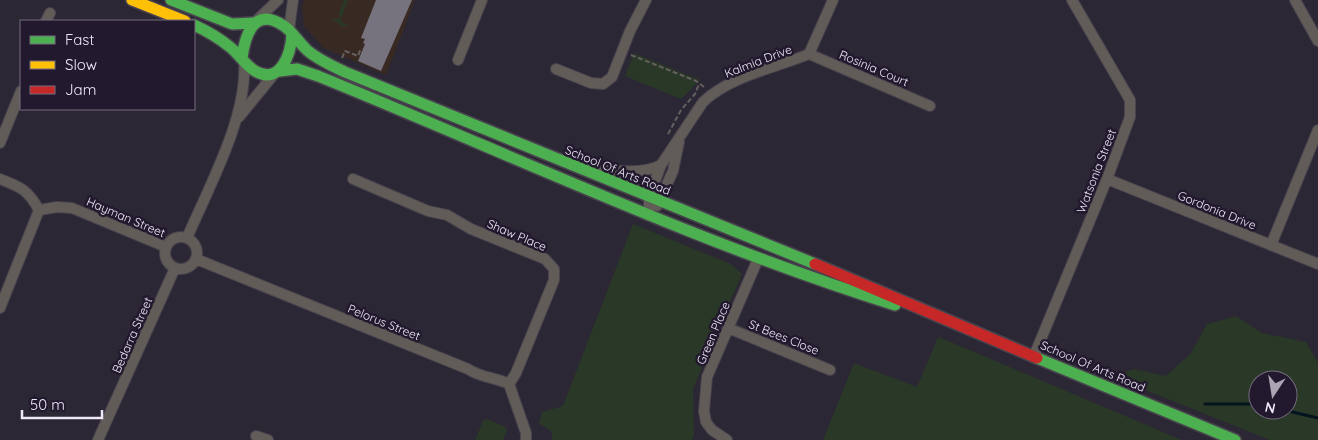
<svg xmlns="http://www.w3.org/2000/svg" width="1318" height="440" font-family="Quicksand,sans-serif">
	<rect width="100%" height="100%" fill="#2c2734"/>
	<path fill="#382a22" d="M304 0H415L386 75 324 48 304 26 302 6Z"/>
	<path fill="#293827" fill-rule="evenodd" d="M344 0H348L340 22 348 25 343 27 331 18 339 19 341 16 338 15Z
		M634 53 700 80 681 99 625 76Z
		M633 224 731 264 742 274 693 389 694 435 692 440H552V432L539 423 542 412 563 406Z
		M1236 316 1262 333 1306 342 1318 363V440H1270L1113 377 1133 369 1166 376 1191 353 1207 324ZM1258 380H1288V410H1258Z
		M938 337H939L1182 440H823L854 363 917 387Z
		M487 419 506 427 507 431 503 440H475L483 421Z"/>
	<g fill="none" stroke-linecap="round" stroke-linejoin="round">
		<path stroke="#04141f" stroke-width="3" d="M1205 404H1258
			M1284 410 1318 418"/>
	</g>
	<path fill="#76727e" d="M376 0H412L381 71 358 61 365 44 363 43 365 39 361 38Z"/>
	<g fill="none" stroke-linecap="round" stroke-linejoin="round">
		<g stroke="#48434e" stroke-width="12">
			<path id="street" d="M1295 0 1318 41
				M257 20 278 0
				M46 21 50 13
				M289 30 293 0
				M809 54 930 106
				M458 60 482 0
				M556 69 591 83 603 84 612 77 630 31 646 0
				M239 117 275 73
				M0 143 21 91
				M577 163C602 169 637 177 661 165
				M0 179C21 187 28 190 39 210L57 207 72 208 166 247
				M353 179 428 211 447 215 471 229 545 259 554 269V280L516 373 509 384
				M1107 179 1318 264
				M657 206 673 171 679 142
				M649 216V197L661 165 703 102C730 76 775 68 809 54L833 0
				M165 253a16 16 0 1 1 32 0a16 16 0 1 1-32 0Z
				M187 238C209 186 248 117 244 61
				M1271 245 1318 130
				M196 259 468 369C481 378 495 377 509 384L526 433V440
				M0 308 39 210
				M728 328 830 370
				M1034 356 1107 179 1130 117V100L1072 0
				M256 436 268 440
				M98 440 175 268
				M727 440 712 430 706 422 704 411 707 377 758 259"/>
		</g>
		<g stroke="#48434e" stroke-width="14">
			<path id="fast" d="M171 0 232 24 253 23
				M194 25C207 31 219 38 230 47 239 54 245 65 255 71 280 86 291 54 292 34
				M242 58C245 34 255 6 284 26 293 32 299 43 308 51 319 60 332 66 345 72L815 264
				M280 71 297 69 318 76C510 154 697 243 895 305
				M1037 358 1235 440"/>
		</g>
		<g stroke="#48434e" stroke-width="14">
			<path id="slow" d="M132 0 185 21"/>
		</g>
		<g stroke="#48434e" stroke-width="14">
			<path id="jam" d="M815 264 1037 358"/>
		</g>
		<path stroke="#65605f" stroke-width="2" stroke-dasharray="5 2.5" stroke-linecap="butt" d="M631 55 696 81 704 87
			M342 58 345 51 358 56 361 48
			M668 134 681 110 695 94 699 84"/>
		<use href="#street" stroke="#615c58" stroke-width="10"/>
		<use href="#fast" stroke="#4caf50" stroke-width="11"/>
		<use href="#slow" stroke="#ffc107" stroke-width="11"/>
		<use href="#jam" stroke="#c62828" stroke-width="11"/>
	</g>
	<g text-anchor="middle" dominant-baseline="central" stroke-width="5" stroke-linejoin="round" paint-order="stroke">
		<g font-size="12" fill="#eee8f7" stroke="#22192e">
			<text transform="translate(758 61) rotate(-21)">Kalmia Drive</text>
			<text transform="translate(874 68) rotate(23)">Rosinia Court</text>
			<text transform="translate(618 170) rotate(22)">School Of Arts Road</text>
			<text transform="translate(1096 171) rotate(-69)">Watsonia Street</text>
			<text transform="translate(1217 210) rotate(22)">Gordonia Drive</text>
			<text transform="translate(126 217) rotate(23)">Hayman Street</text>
			<text transform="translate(517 235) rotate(23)">Shaw Place</text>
			<text transform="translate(384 322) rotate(22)">Pelorus Street</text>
			<text transform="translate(713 333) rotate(-67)">Green Place</text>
			<text transform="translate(132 335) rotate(-66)">Bedarra Street</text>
			<text transform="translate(784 337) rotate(22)">St Bees Close</text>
			<text transform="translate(1093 366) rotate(23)">School Of Arts Road</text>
		</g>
	</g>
	<rect x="20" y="20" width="175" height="90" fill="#22192e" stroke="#746c7e"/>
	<rect x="30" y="36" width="25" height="8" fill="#4caf50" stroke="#746c7e"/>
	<text x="65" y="45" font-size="15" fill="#eee8f7">Fast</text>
	<rect x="30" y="61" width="25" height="8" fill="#ffc107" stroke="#746c7e"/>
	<text x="65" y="70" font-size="15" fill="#eee8f7">Slow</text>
	<rect x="30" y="86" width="25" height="8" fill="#c62828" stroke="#746c7e"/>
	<text x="65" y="95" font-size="15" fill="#eee8f7">Jam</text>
	<g transform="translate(1273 395) rotate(192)"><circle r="24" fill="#22192e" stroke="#746c7e"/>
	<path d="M0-4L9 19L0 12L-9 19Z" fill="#aaa4b3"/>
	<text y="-8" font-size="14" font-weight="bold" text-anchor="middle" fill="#eee8f7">N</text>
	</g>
	<path d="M22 410v8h80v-8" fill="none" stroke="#eee8f7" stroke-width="2.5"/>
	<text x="30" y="410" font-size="15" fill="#eee8f7" stroke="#22192e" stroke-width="4" paint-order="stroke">50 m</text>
</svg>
